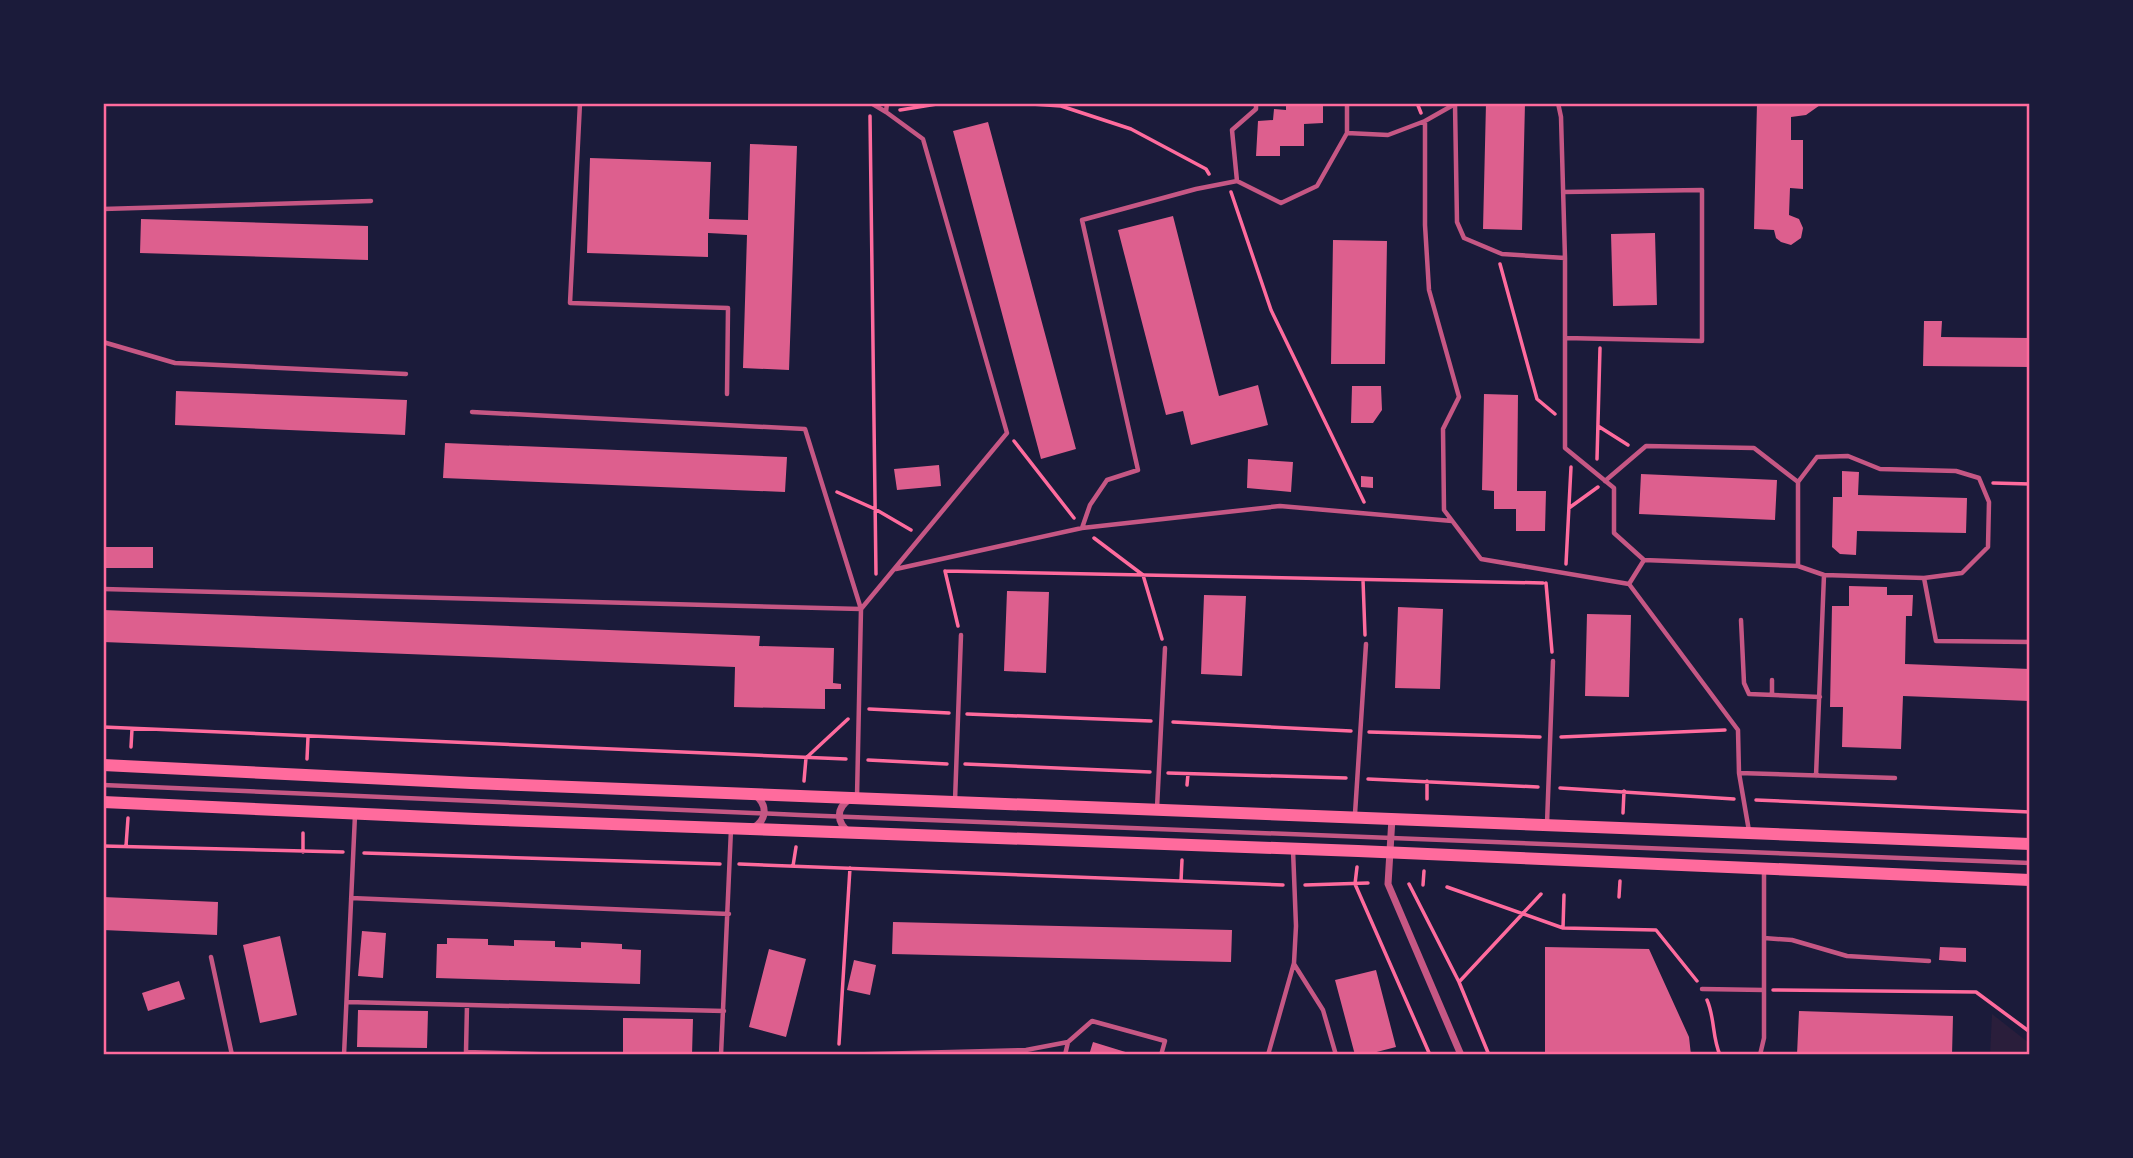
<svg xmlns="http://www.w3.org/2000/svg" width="2133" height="1158" font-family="Mulish,sans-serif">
	<rect width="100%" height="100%" fill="#1b1b3a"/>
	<path fill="#2a1e3b" d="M1992 1014 2029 1043 2028 1055H1990Z"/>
	<path fill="#dd5f8e" d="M1286 103H1323V123L1304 124V146H1280V156H1256L1258 121 1273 120 1274 109 1286 110Z
		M1486 103H1525L1522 230 1483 229Z
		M1757 103H1823L1806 115 1791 117V140H1803V189L1790 188 1789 215 1799 219 1803 228 1801 238 1791 245 1781 242 1776 238 1774 230 1754 229Z
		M988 122 1076 449 1041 459 953 131Z
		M750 144 797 146 789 370 743 368 747 235 708 233V257L587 253 590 158 711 162 709 219 748 220Z
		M1173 216 1219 396 1258 385 1268 425 1191 445 1183 411 1166 415 1118 230Z
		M141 219 368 226V260L140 253Z
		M1655 233 1657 305 1613 306 1611 234Z
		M1333 240 1387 241 1385 364H1331Z
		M1924 321H1942L1941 337 2030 338V367L1923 366Z
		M1352 386H1381L1382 410 1373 423H1351Z
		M176 391 407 400 405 435 175 425Z
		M1484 394 1518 395 1517 491H1546L1545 531H1516V509H1494V491L1482 490Z
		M445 443 787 457 785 492 443 478Z
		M1248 459 1293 462 1291 492 1247 488Z
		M939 465 941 486 897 490 894 469Z
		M1842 471 1859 472 1858 495 1967 498 1966 533 1857 531 1856 555 1840 554 1832 547 1833 497H1842Z
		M1641 474 1777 480 1775 520 1639 514Z
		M1361 476 1373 477V488L1361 487Z
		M103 547H153V568H103Z
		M1849 586 1887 587V595H1913L1912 616H1906L1905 664 2030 669V701L1903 696 1901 749 1842 747 1843 707H1830L1832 606H1849Z
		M1007 591 1049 592 1046 673 1004 671Z
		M1204 595 1246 596 1242 676 1201 674Z
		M1398 607 1443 609 1440 689 1395 688Z
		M103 610 760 636 759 646 834 648 833 683 841 684V689H825V709L734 707 735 667 103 642Z
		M1587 614 1631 615 1629 697 1585 696Z
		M103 897 218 902 217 935 103 930Z
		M893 922 1232 930 1231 962 892 954Z
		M362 931 386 933 383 978 358 976Z
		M280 936 297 1015 260 1023 243 945Z
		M447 938 488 939V945L514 946V940L555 941V947L581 948V942L622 944V949L641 950 640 984 436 978 437 944H447Z
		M1545 947 1649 949 1689 1037 1691 1055H1545Z
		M1940 947 1966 948V962L1939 960Z
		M769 949 806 959 786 1037 749 1027Z
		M854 960 876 965 870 995 847 990Z
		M1376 970 1396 1047 1365 1055H1355L1335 980Z
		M179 981 185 999 148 1011 142 993Z
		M358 1010 428 1011 427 1048 357 1047Z
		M1799 1011 1953 1016 1952 1055H1797Z
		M623 1018 693 1019 692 1055H623Z
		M1093 1042 1132 1054V1055H1089Z"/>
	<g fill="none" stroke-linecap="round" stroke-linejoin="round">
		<path stroke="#ff6b9d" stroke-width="3.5" d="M1017 103 1061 106
			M1058 103 1061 106 1131 129 1206 169 1209 174
			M1417 103 1421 113
			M900 110 943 103
			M870 116 876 574
			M1231 192 1271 310 1364 502
			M1500 264 1537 399 1555 414
			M1598 426 1628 445
			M1014 441 1074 518
			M1597 459 1600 348
			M1993 483 2030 484
			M837 492 875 509 911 530
			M1569 508 1598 487
			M1094 538 1143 575 1162 639
			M1566 564 1571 467
			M945 571 1543 583
			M945 571 958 626
			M1363 580 1365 635
			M1546 583 1552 652
			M869 709 949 713
			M967 714 1151 721
			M1173 722 1351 731
			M103 727 846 759
			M1369 732 1540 737
			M1561 737 1725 730
			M131 747 132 729
			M307 759 308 737
			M868 760 947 764
			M965 764 1150 772
			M1168 773 1346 778
			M1368 779 1538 787
			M804 781 806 758 848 719
			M1187 785 1188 774
			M1560 788 1734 799
			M1427 799V781
			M1756 800 2030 812
			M1623 813 1624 791
			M103 846 343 852
			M126 846 128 818
			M303 852V833
			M364 853 720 864
			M739 864 1283 885
			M793 866 796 847
			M1357 867 1355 884 1430 1055
			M1181 881 1182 860
			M1409 884 1459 982 1489 1055
			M1305 885 1368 883
			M1423 885 1424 871
			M1447 887 1563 928 1656 930 1697 981
			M1619 897 1620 881
			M1563 928 1564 895
			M1459 982 1541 894
			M1773 990 1976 992 2030 1032
			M1707 1000C1715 1018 1712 1037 1720 1055
			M839 1044 850 868"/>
		<path stroke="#c65784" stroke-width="4.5" d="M580 103 570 303 728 308 727 394
			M871 103 886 112
			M1455 104 1457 222 1464 238 1502 254 1565 258 1561 117 1558 103
			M1425 121 1455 104
			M1347 133 1388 135 1425 121V225L1429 290 1459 397 1443 429 1444 510 1481 559 1629 584 1738 730 1739 773 1749 831
			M1237 181 1232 130 1256 109V103
			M1563 192 1702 190V341L1565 338
			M103 209 371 201
			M1565 258V448L1614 488V533L1644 560 1629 584
			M103 342 175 363 406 374
			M472 412 805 429 861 609 857 797
			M1848 456 1880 469 1956 471 1979 478 1989 502 1988 547 1962 573 1924 578 1824 575 1798 566V482L1817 457Z
			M1605 481 1646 446 1754 448 1798 482
			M1082 528 1280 506 1452 521
			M1644 560 1798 566
			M896 569 1082 528 1090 505 1107 480 1138 470 1082 220 1196 189 1237 181 1281 203 1317 186 1347 133V103
			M1924 578 1936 641 2030 642
			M103 589 861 609 1007 433 923 139 886 112 887 103
			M1741 620 1744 683 1749 694 1820 697
			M1772 680V695
			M1739 773 1895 778
			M1816 776 1824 575
			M103 785 800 815 2030 863
			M955 801 961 635
			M1157 808 1165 648
			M1355 814 1366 644
			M1547 824 1553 661
			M351 898 729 914
			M1764 938 1792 940 1847 956 1929 961
			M211 957 232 1055
			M1294 964 1323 1010 1336 1055
			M1702 989 1764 990
			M347 1002 724 1011
			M466 1052 467 1005
			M344 1055 355 815
			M465 1055 466 1052 568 1055
			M721 1055 731 829
			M835 1055 1026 1050 1068 1042 1092 1021 1165 1041 1161 1055
			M1065 1055 1068 1042
			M1268 1055 1294 963 1296 926 1293 850
			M1760 1055 1764 1038V870"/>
		<path stroke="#c65784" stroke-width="7" d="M1392 818 1388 884 1461 1055
			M753 828C767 820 768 805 755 795
			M849 832C836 822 836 808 850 799"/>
		<path stroke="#ff6b9d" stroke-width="12" d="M103 765 471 783 2030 844
			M103 802 476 819 1358 851 2030 880"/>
	</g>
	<rect width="2133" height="1158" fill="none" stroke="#1b1b3a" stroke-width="210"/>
	<rect x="105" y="105" width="1923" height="948" fill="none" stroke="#ff6b9d" stroke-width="2.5"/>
</svg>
